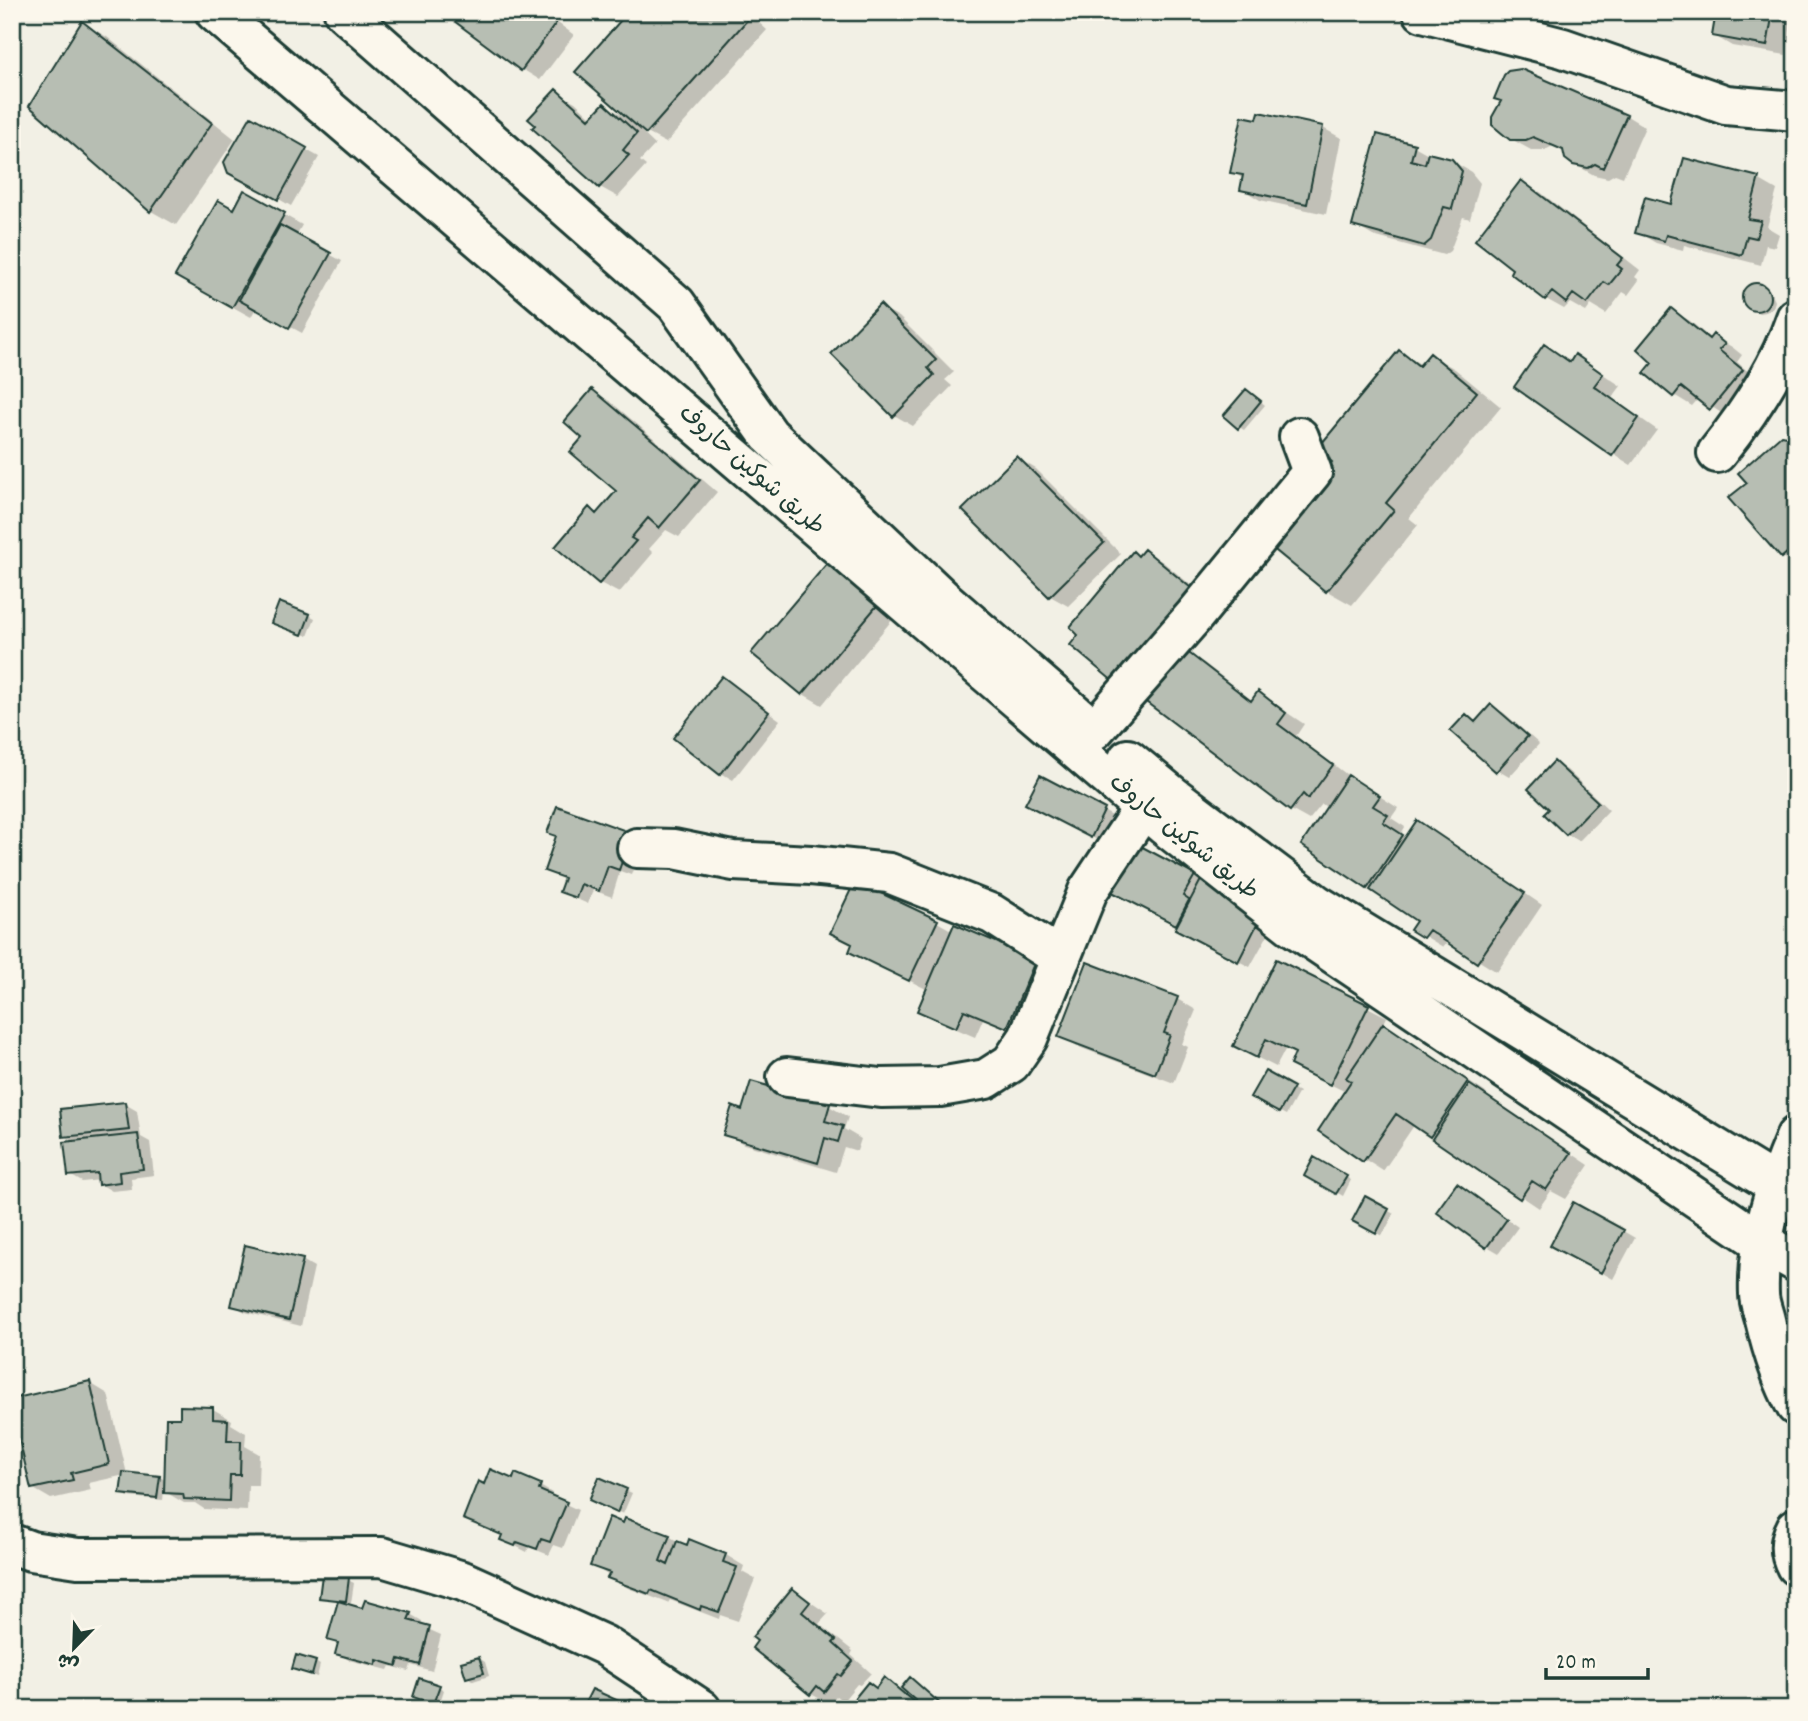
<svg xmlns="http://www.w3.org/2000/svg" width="1808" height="1721" font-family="Dekko,'Playpen Sans Arabic',sans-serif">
	<rect width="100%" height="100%" fill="#f2f0e5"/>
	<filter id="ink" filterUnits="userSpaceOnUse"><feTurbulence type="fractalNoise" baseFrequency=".0143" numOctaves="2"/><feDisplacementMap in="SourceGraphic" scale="14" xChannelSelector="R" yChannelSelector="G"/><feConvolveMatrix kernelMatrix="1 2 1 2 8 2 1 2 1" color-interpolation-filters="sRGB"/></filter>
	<g filter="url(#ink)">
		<path fill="#0003" d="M445 12H543L574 35 540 80 522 69Z
			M631 12H747L767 30 666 143 647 133 578 72Z
			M1717 12H1793L1786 55 1732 46 1713 35Z
			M82 23 107 37 235 139 176 225 151 211 31 106Z
			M1521 71 1627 116 1645 127 1623 177 1615 174 1608 178 1594 175 1574 164 1565 152 1553 146 1545 150H1531L1511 139Z
			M556 92 575 102 592 118 604 105 626 117 655 145 640 161 646 166 618 197 600 187Z
			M251 119 319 157 291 206 230 171Z
			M1323 128 1341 138 1326 214 1260 200 1242 189 1244 179 1232 172Z
			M1414 146 1432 156 1452 161 1471 172 1480 183 1470 219 1463 217 1450 251 1444 255 1373 236 1354 225Z
			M1758 179 1777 190 1767 227 1779 234 1775 247 1766 245 1761 265 1684 245 1683 250 1656 243 1637 232 1672 206Z
			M1522 182 1540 192 1640 270 1635 277 1639 280 1628 295 1623 292 1606 314 1591 305 1586 312 1570 303 1564 309 1546 299 1515 269Z
			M245 193 302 225 296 236 342 261 302 333 256 308 251 317 177 276 234 211Z
			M1752 285H1760L1772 294 1775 301 1773 308 1766 312 1759 313 1746 304 1744 297 1746 289Z
			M881 307 899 317 954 372 945 380 952 386 913 426 894 415Z
			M1671 310 1690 321 1711 339 1713 336 1732 347 1742 355 1737 362 1760 382 1730 419 1699 398 1692 406 1674 395 1655 362Z
			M1545 346 1561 356V358L1576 369V356L1621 386 1612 398 1657 430 1631 465 1613 454Z
			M1399 352 1422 365 1430 355 1455 369 1501 407 1409 518 1418 525 1352 605 1327 591 1272 546 1335 469Z
			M592 391 611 402 717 492 679 537 666 530 649 549 653 553 619 593 600 583 590 510 598 515 618 491Z
			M1252 394 1265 405 1244 430 1239 427Z
			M1796 440V564L1782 557Z
			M1017 458 1036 469 1121 554 1068 606 1050 596Z
			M1145 551 1163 562 1209 600 1072 645Z
			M830 562 897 614 822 705 803 694 754 653Z
			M309 615 315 618 308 636 279 625Z
			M1185 653 1204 663 1253 701 1259 694 1304 724 1296 736 1350 777 1398 808 1391 818 1405 827 1401 834 1407 838 1436 833 1542 905 1497 972 1447 941 1443 947 1413 929 1418 920 1303 845 1328 808 1322 804 1309 820 1291 810Z
			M722 678 780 720 733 780 721 773Z
			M1492 706 1504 713 1539 744 1509 777 1497 770 1466 716 1477 722Z
			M1555 763 1567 770 1609 810 1579 841 1567 834 1546 814 1552 809Z
			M1041 777 1116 818 1103 843 1040 810Z
			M557 837 643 841 631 875 620 871 612 897 593 890 588 904 561 892 566 879 546 870Z
			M1135 846 1276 920 1250 967 1190 936 1179 926 1124 897Z
			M937 922 953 931 1054 971 1026 1037 983 1019 975 1037 938 1021 919 1011 928 990 851 951 854 945Z
			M1277 961 1387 1017 1383 1025 1486 1093 1484 1095 1589 1165 1566 1199 1551 1191 1539 1208 1415 1124 1383 1171 1320 1131 1346 1092 1311 1075 1297 1053 1286 1048 1276 1067 1254 1056Z
			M1177 999 1196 1010 1182 1044 1188 1047 1174 1083 1079 1047 1060 1036Z
			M1265 1073 1299 1092 1286 1115 1252 1097Z
			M752 1083 829 1106 848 1117 844 1129 861 1139 857 1151 844 1147 836 1172 744 1144 725 1134 744 1112Z
			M125 1104 137 1111 141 1137 150 1142 154 1175 131 1178 132 1189 112 1191 100 1184V1180L82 1182 70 1175 75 1142 65 1136Z
			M1315 1160 1351 1180 1343 1196 1307 1175Z
			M1469 1192 1518 1227 1499 1253 1487 1246Z
			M1366 1198 1394 1214 1382 1236 1354 1220Z
			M1623 1231 1635 1238 1613 1279 1565 1252Z
			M302 1260 314 1267 301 1326 245 1312 233 1305Z
			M90 1383 108 1394 127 1474 160 1477 166 1481 182 1420 213 1409 232 1420 231 1424 246 1433 245 1446 259 1454 258 1485H248L247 1511 204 1509 195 1503H184L164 1491 163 1500 128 1497 122 1493 125 1475 89 1483 91 1490 51 1499 32 1488Z
			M600 1479 632 1493 623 1514 597 1502Z
			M514 1481 540 1486 552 1493 551 1497 578 1510 563 1548 554 1545 549 1555 529 1547 527 1552 502 1539 503 1536 465 1518 485 1486Z
			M669 1536 688 1548 690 1542 726 1555 744 1566 742 1572 755 1579 738 1621 720 1615 719 1619 670 1600 668 1603 628 1588 592 1565Z
			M348 1580 354 1583 351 1603 342 1602 341 1604 364 1610 410 1614 422 1621 421 1626 441 1635 432 1671 411 1665 409 1671 390 1666 388 1670 349 1660 337 1653 339 1645 329 1640 339 1602 321 1597Z
			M793 1590 828 1614 819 1624 853 1651 851 1655 871 1673 860 1685 857 1684 843 1701 836 1696 830 1704 811 1694 754 1648Z
			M479 1658 485 1662 489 1676 473 1681 468 1677Z
			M315 1662 320 1665 317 1677 294 1669Z
			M885 1680 902 1690 911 1680 946 1709H848L877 1689Z
			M439 1687 444 1690 439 1705 418 1697Z"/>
		<path fill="#b7beb3" stroke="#1f3d34" stroke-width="2" d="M442 12H542L556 23 521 71Z
			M628 12H743L749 18 646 134 575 72Z
			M1716 12H1773L1767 46 1712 36Z
			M82 21 212 123 150 212 29 106Z
			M1521 69 1627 115 1603 168 1595 164 1588 168 1573 165 1565 159 1563 150 1533 137 1526 140H1510L1492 125V117L1501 101 1494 99 1504 75 1508 71Z
			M556 89 589 119 604 103 637 133 623 150 629 155 599 188 532 128 535 125 528 119Z
			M1259 112 1323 126 1307 204 1240 190 1243 175 1230 173 1242 116 1257 119Z
			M251 116 307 148 278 200 228 173 224 162Z
			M1377 134 1415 144 1411 160 1425 164 1428 153 1452 159 1462 171 1452 209 1444 207 1431 240 1424 246 1352 226Z
			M1684 158 1759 177 1748 219 1761 221 1756 238 1747 236 1742 255 1666 235 1664 241 1635 233 1645 197 1671 204Z
			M1521 180 1623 258 1617 265 1622 269 1609 285 1604 282 1587 304 1573 294 1566 303 1552 292 1545 300 1510 273 1512 269 1475 240Z
			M244 190 285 213 232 308 175 276 218 200 234 209Z
			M280 225 331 253 289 328 239 300Z
			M1742 297a14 14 0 1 1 28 0a14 14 0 1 1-28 0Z
			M880 304 936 360 928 368 934 375 893 417 831 354Z
			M1671 308 1709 339 1713 334 1725 344 1719 350 1743 370 1710 410 1681 387 1673 397 1644 373 1652 363 1637 349Z
			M1544 344 1570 362 1575 354 1603 374 1594 386 1639 418 1612 456 1514 387Z
			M1399 350 1419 366 1430 353 1477 392 1386 503 1394 510 1326 592 1270 546 1333 470 1328 466 1332 462 1317 449Z
			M592 389 700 480 659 528 648 518 631 538 636 541 599 584 555 547 589 507 596 514 616 491 570 452 582 438 564 422Z
			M1246 389 1261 401 1238 429 1223 416Z
			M1781 435 1796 438V545L1781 558 1728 498 1747 483 1738 473Z
			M1017 456 1104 543 1049 597 962 510Z
			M1144 549 1191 588 1186 596 1193 602 1115 683 1070 645 1078 635 1070 627 1133 551 1138 556Z
			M830 560 880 602 802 695 751 653Z
			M279 602 310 614 302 635 271 623Z
			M1185 650 1251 701 1258 691 1286 713 1278 724 1333 765 1308 799 1303 794 1290 811 1146 702Z
			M722 676 769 712 720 775 673 738Z
			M1491 704 1528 736 1496 772 1450 731 1466 714 1475 722Z
			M1554 761 1598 802 1566 835 1544 814 1549 809 1528 789Z
			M1040 775 1105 809 1091 838 1025 804Z
			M1348 775 1380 796 1373 806 1388 815 1383 822 1403 835 1367 889 1301 845Z
			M557 806 632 833 619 870 608 866 599 891 581 884 576 898 559 892 564 878 544 871 556 836 547 833Z
			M1417 820 1525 893 1477 963 1429 930 1423 938 1410 930 1416 921 1370 890Z
			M1135 843 1195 875 1183 896 1189 900 1176 925 1110 891Z
			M1202 878 1264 911 1238 962 1175 929Z
			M855 881 938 920 909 981 849 952 852 944 830 933Z
			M954 924 1036 959 1007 1028 964 1010 956 1028 917 1011Z
			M1276 959 1369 1005 1330 1085 1290 1065 1295 1053 1266 1039 1257 1058 1233 1046Z
			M1087 962 1178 997 1164 1033 1170 1035 1155 1074 1058 1037Z
			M1383 1023 1468 1081 1430 1137 1396 1114 1363 1162 1318 1131 1351 1081 1346 1078Z
			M1265 1071 1294 1087 1279 1113 1250 1097Z
			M751 1081 830 1104 825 1121 843 1126 838 1142 825 1138 818 1163 723 1135 732 1106 742 1110Z
			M1469 1084 1571 1153 1546 1190 1532 1181 1520 1199 1432 1139Z
			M125 1102 129 1130 63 1137 60 1109Z
			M138 1134 143 1169 119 1172 120 1182 98 1185 97 1173 68 1176 64 1142Z
			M1314 1157 1347 1176 1336 1194 1304 1176Z
			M1457 1183 1507 1219 1486 1248 1436 1212Z
			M1365 1196 1389 1209 1376 1234 1352 1221Z
			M1573 1202 1624 1230 1601 1273 1550 1246Z
			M245 1245 303 1259 289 1320 231 1306Z
			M90 1381 109 1464 71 1473 73 1480 31 1489 12 1410V1399Z
			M180 1406 213 1407V1419L228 1420 227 1441H241L240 1475H230L229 1501 184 1499 183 1494 164 1493 166 1418H180Z
			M490 1469 513 1479 515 1473 541 1484 539 1490 567 1502 550 1542 541 1539 537 1549 517 1542 515 1546 500 1540 502 1535 463 1519 478 1481 484 1484Z
			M123 1472 160 1476 157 1498 120 1494Z
			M599 1477 627 1489 617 1513 589 1500Z
			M609 1517 623 1523 625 1518 670 1535 660 1561 668 1565 677 1541 687 1545 689 1539 726 1554 723 1562 737 1567 719 1612 701 1606 700 1610 651 1590 649 1594 607 1578 610 1573 590 1566Z
			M322 1575 349 1578 346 1601 319 1598Z
			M792 1588 810 1602 802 1612 836 1640 833 1643 853 1661 841 1676 838 1674 824 1692 817 1686 810 1695 752 1648 757 1641 752 1637Z
			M365 1600 411 1613 408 1620 430 1626 420 1665 399 1659 397 1666 377 1660 376 1665 335 1654 338 1643 327 1640 338 1601 362 1608Z
			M296 1655 316 1661 312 1675 292 1669Z
			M479 1657 484 1673 466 1678 461 1662Z
			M884 1677 922 1709H846L868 1682 876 1688Z
			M910 1677 944 1707 943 1709H925L901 1688Z
			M419 1678 440 1685 433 1704 413 1697Z
			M592 1689 623 1703 631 1700 640 1703 645 1709H582Z"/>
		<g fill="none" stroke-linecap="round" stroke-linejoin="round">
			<g stroke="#1f3d34" stroke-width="44">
				<path id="minor" d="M1423 12 1563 48 1726 105 1796 111
					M1717 453C1750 412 1779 368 1796 318
					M1094 730 1195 615 1312 472 1299 437
					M637 848 674 849 733 861 811 865 889 873 992 914 1061 958
					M787 1077 881 1088 940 1087 986 1079 1011 1063 1028 1038 1088 891 1144 807
					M1796 1136C1775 1185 1757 1239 1759 1294 1759 1302 1763 1312 1765 1320 1772 1350 1781 1379 1796 1406
					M1796 1528C1789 1541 1789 1553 1796 1566
					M12 1544 31 1551 78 1558 382 1557 463 1581 604 1645 701 1709"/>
			</g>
			<g stroke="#1f3d34" stroke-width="44">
				<path id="major" d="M215 12 1165 826 1291 925 1763 1243 1796 1262
					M344 12 676 304 769 435 942 598 1080 718
					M1128 759 1173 796 1316 904 1796 1197"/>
			</g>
			<use href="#minor" stroke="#fbf7ec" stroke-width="38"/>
			<use href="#major" stroke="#fbf7ec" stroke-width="38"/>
		</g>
	</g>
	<g text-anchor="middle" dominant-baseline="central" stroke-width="7" stroke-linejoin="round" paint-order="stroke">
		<g font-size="24" fill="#1f3d34" stroke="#fbf7ec">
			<text transform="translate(751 471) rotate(41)">طريق شوكين حاروف</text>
			<text transform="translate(1183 838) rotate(39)">طريق شوكين حاروف</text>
		</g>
	</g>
	<rect width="1808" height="1721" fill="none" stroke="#fbf7ec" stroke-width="42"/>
	<rect x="21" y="21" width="1766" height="1679" fill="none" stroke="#1f3d34" stroke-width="2.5" filter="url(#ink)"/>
	<g transform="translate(74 1648) rotate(203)" stroke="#fbf7ec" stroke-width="5" paint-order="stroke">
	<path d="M0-5L12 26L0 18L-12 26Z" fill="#1f3d34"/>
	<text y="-10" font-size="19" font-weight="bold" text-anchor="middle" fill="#1f3d34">ش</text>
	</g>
	<path d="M1546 1668v10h102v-10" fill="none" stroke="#1f3d34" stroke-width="3.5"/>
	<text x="1556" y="1668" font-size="21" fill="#1f3d34" stroke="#fbf7ec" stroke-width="5" paint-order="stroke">20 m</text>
</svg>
